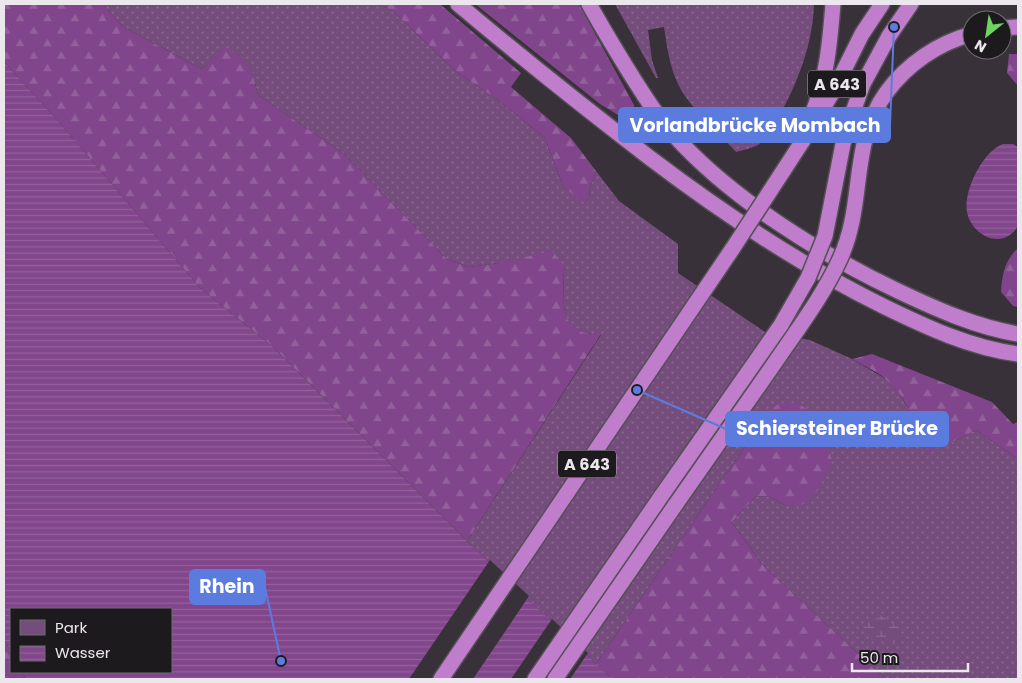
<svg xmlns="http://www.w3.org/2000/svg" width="1022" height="683" font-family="Poppins,sans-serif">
	<defs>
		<pattern id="green-dots" width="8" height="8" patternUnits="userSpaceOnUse" patternTransform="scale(1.25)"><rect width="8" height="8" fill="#754d7c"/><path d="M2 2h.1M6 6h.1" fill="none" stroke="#89678f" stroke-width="1.8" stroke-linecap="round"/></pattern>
		<pattern id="forest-firs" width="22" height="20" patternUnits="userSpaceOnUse" patternTransform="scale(1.25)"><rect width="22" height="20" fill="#80458a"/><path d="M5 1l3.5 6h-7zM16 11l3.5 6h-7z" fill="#92609b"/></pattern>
		<pattern id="wetland-marsh" width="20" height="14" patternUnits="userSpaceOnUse" patternTransform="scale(1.25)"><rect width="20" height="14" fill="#754d7c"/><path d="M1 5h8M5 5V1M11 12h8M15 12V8" fill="none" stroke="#89678f"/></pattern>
		<pattern id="water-rules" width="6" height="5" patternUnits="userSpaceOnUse" patternTransform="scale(1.25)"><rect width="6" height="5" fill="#81468b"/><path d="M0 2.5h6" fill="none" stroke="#93619c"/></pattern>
	</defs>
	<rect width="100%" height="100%" fill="#383139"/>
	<path fill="url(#green-dots)" d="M103 4H379L394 12 458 73 501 102 545 138 563 186 582 201 589 198 590 188 596 171 619 201 678 244V273L765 332 810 340 852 359 889 381 898 391 914 419 920 445 953 442 976 430 1018 459V679H885L761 563 732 522 756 496 770 497 785 505 766 416 596 664 467 541 601 335 584 333 569 324 564 308 563 265 499 263 469 267 447 259 344 154 258 95 252 72 225 48 202 69 122 26Z
		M615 4H814C813 45 796 88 775 123 770 130 765 140 758 145 753 148 743 150 736 152 719 133 688 106 678 84 669 65 667 46 664 27L648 30 652 60 658 78H656Z"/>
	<path fill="url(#forest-firs)" d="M4 4H103L122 26 202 69 225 47 242 58 252 72 258 95 344 154 447 259 469 267 499 263 552 251 563 265 564 308 569 323 584 333 601 334 467 541 272 346 200 288 60 123 4 62Z
		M379 4H440L521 73 511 87 571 138 596 171 590 188 589 198 582 202 563 186 545 138 501 102 458 73 394 12Z
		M475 4H579L634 105 636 116 628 121 600 104Z
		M1009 54H1018V86L1007 73Z
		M1018 248V307L1013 306 1001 292C1002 274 1005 260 1018 248Z
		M872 354 992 402 1013 424 1018 422V459L976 430 953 442 931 450 920 445C914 422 907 398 889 382 879 372 864 366 852 359Z
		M796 403C827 418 824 432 832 461L818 490 802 505H785L770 497 756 496 732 522 761 563 885 679H612L596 664 766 416 778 404Z
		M4 639 11 652V672H22L26 679H4Z"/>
	<path fill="url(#wetland-marsh)" d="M872 614 883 616 899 629 900 644C882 643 875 639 861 627Z"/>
	<path fill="url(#water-rules)" d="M4 62 60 123 200 288 272 346 467 541 612 679H26L22 672H171V609H11V652L4 639Z
		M1003 144H1013L1018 147V226C1015 231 1010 236 1004 238 987 243 970 228 967 212 963 191 983 151 1003 144Z"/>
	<path fill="#383139" d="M490 560 529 596 473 679H409Z
		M552 619 588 653 570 679H511Z"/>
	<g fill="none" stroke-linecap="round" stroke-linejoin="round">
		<g stroke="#544f55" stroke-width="18">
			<path id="highway" d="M458 4C521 57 585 108 650 158 724 214 800 265 883 306 926 327 971 348 1018 354
				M589 4C603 29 618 54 633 78 646 98 657 117 673 134 730 198 820 254 898 291 936 309 976 327 1018 334
				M1002 28 1018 27
				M889 36 911 4
				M813 112C827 77 830 41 833 4
				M802 142 834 90 862 34 882 4
				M441 679 733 248
				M535 679 662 495
				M555 679 676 504"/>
		</g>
		<use href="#highway" stroke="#bf7dcb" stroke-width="15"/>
		<g stroke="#544f55" stroke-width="18" stroke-linecap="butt">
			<path id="highway-bridge" d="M733 248 802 142
				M662 495 781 325 808 278 825 236 843 144 849 123 863 84 889 36
				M676 504C709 457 741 411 774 364 797 330 823 296 840 259 866 202 849 145 886 93 907 64 938 43 972 34"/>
		</g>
		<use href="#highway-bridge" stroke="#bf7dcb" stroke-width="15"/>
	</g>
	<g text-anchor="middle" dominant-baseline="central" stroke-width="4.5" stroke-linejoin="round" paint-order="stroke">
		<g fill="#1d1a1e" stroke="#adaaae" stroke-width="1">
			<rect x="808" y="70.5" width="58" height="27" rx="4"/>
			<rect x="558" y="450.5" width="58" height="27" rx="4"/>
		</g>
		<g font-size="16" font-weight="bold" fill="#ebe7ec">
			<text x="837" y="84">A 643</text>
			<text x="587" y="464">A 643</text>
		</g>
	</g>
	<path fill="none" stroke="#5b7cde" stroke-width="2" d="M894 27L890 125M637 390L726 429M281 661L265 587"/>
	<g fill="#5b7cde" stroke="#1d1a1e" stroke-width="2">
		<circle cx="894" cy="27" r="5"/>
		<circle cx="637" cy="390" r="5"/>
		<circle cx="281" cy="661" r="5"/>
	</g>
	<g fill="#5b7cde" stroke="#5b7cde" stroke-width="2">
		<rect x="619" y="108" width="271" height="34" rx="5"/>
		<rect x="726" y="412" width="222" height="34" rx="5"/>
		<rect x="190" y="570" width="75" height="34" rx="5"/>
	</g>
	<g font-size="19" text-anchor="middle" font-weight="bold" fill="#fff">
		<text x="755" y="132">Vorlandbrücke Mombach</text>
		<text x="837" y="435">Schiersteiner Brücke</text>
		<text x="227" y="593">Rhein</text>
	</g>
	<rect width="1022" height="683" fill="none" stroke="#ebe7ec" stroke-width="10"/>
	<rect x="10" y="608" width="162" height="65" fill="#1d1a1e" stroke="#6f6c70"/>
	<rect x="20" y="620" width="25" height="15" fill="#754d7c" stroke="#6f6c70"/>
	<text x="55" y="633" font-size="15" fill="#ebe7ec">Park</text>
	<rect x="20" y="646" width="25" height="15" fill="url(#water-rules)" stroke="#6f6c70"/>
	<text x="55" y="658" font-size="15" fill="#ebe7ec">Wasser</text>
	<g transform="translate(987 35) rotate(210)"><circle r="24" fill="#1d1a1e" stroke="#6f6c70"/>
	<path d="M0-4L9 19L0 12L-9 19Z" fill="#6ed360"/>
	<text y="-8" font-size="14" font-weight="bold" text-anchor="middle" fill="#ebe7ec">N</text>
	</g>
	<path d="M852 663v8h116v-8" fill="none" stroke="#ebe7ec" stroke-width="2.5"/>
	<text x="860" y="663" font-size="15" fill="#ebe7ec" stroke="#1d1a1e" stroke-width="4" paint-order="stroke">50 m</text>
</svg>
